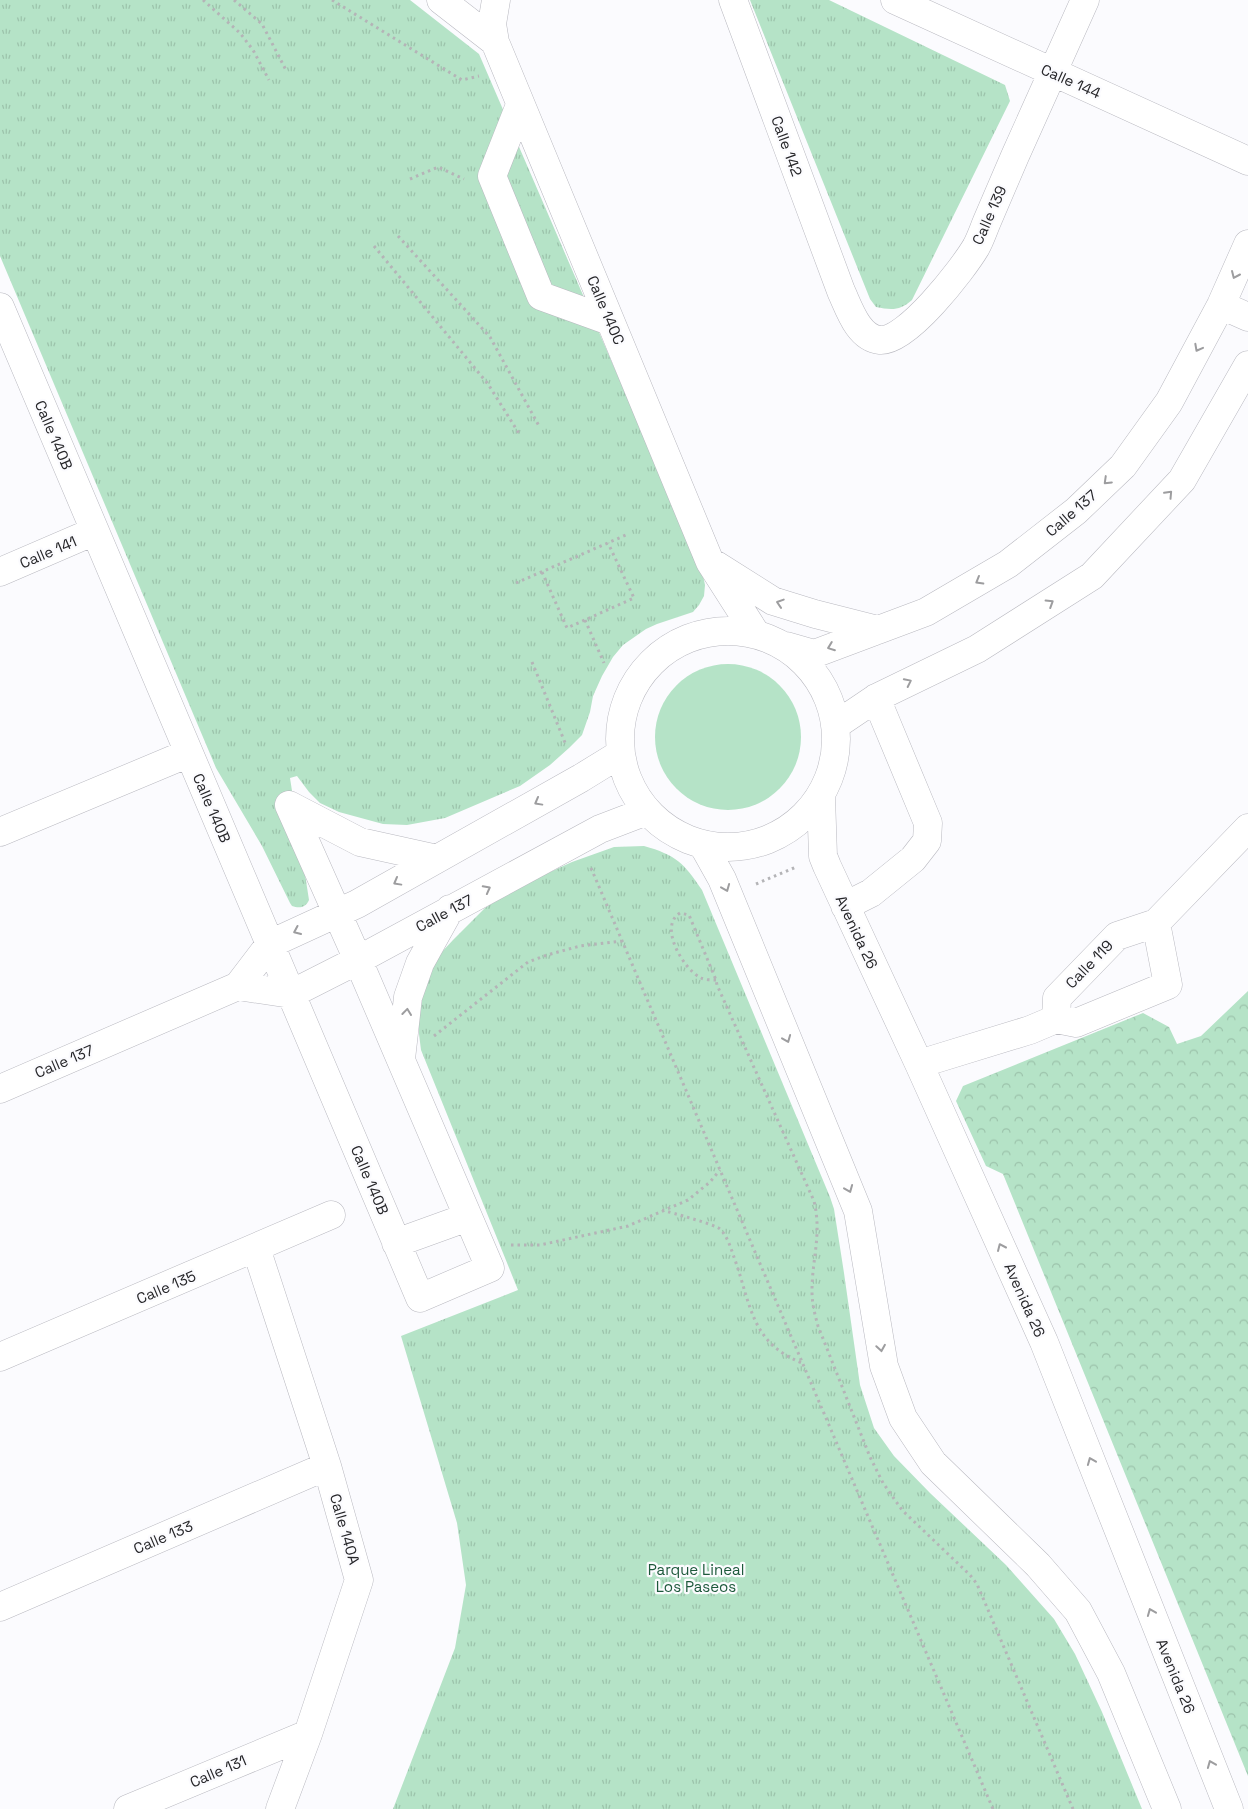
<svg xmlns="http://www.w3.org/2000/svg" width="1248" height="1809" font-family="'Space Grotesk',sans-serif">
	<defs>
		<pattern id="forest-crowns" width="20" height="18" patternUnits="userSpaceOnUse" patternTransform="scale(1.25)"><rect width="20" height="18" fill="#b5e3c7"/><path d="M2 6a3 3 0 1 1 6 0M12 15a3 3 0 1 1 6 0" fill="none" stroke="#9cc3ab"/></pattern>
		<pattern id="park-tufts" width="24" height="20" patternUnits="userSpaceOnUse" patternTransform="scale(1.25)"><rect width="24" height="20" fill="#b5e3c7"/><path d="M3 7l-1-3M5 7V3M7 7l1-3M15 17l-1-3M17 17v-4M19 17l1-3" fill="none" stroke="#9cc3ab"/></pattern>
	</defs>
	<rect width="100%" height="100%" fill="#fbfbfe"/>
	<path fill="#b5e3c7" d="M655 737a73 73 0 1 1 146 0a73 73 0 1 1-146 0Z"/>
	<path fill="url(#forest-crowns)" d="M1248 991V1776L1003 1174 986 1166 956 1101 963 1086 1143 1013 1169 1027 1177 1044 1201 1036Z"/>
	<path fill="url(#park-tufts)" d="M0 0H410L479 54 702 571 705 585 704 596 699 605 693 612 657 624 646 629 623 645 613 657 602 676 593 696 590 712 582 735 569 748 550 765 520 786 445 818 407 825 383 824 339 812 320 803 309 792 297 776 290 778 309 900C306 907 300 909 292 906L290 903 262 846 216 768 0 256Z
		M750 0H829L1005 85 1010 101 912 300C900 311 891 310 876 307L870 299Z
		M644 846C676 855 684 863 702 890L830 1197 834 1209 844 1273 860 1385 874 1428 894 1456 930 1493 1006 1565 1054 1619 1075 1654 1102 1712 1142 1809H393L455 1648 466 1585 457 1523 401 1336 518 1290 421 1050 419 1034V1008L431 968 439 955 453 940 485 908 515 888 572 862 614 847Z"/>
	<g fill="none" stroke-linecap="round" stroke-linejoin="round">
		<g stroke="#b9b9c0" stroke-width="29">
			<path id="minor" d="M441 0 495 42 710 562 756 634
				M733 0 841 291C849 308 858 338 880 340 906 343 963 269 976 247 981 238 984 228 988 219 997 198 1006 177 1015 156 1038 104 1062 52 1085 0
				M895 0 1248 161
				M495 42 492 24 496 0
				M520 105 492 176 541 296 610 321
				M1221 305 1248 317
				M0 307 420 1298 490 1268 358 960 289 805
				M716 565 773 601 815 614 878 630
				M0 572 95 531
				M620 739a108 108 0 1 1 216 0a108 108 0 1 1-216 0Z
				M786 646 814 654 926 612 1008 564 1076 511 1123 466 1169 402 1221 305 1248 244
				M836 725 876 698 977 649 1092 576 1182 480 1248 365
				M821 797 823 856 827 866 919 1064 1044 1342 1229 1809
				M289 805 360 842 437 859
				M0 832 189 753
				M703 845 722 879 858 1211 884 1366 903 1418 933 1463 1038 1565 1078 1611 1111 1673 1167 1809
				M845 906 871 893 913 859 927 841 928 823 876 698
				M238 986 291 994 358 960 600 829 647 811
				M1056 1019 1076 1023 1168 985 1156 923
				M401 1059 408 997 420 963 450 909
				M919 1064 1030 1030 1056 1019 1057 998 1117 936 1156 923 1248 828
				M0 1089 238 986 270 944 357 904 581 778 620 754
				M396 1243 468 1217
				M256 1248 327 1466 359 1580 308 1734 280 1809
				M0 1357 331 1215
				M0 1607 327 1466
				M128 1809 308 1734"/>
		</g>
		<path stroke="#b4b4b7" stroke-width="3" stroke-dasharray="2.5 4" stroke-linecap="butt" d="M203 0 240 33 253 50 269 80
			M234 0 262 24 287 72
			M332 0 462 80 479 76
			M410 179 438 167 464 179
			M398 236 490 337 539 426
			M374 246 488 384 520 435
			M542 572 567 628 634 598 608 543
			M516 583 626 535
			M585 620 604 663
			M532 662 566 745
			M591 868 993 1809
			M756 884 796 867
			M716 980C711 980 705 980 701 978 683 969 658 926 680 913L689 915 716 980 717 985 814 1201C822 1235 812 1258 812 1291 812 1304 815 1315 818 1326L870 1457 883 1483 902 1510 970 1575 977 1584 1073 1809
			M434 1036 528 962 547 955 580 946 623 941
			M662 1210C672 1213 714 1224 720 1229 728 1237 731 1249 735 1260 751 1305 751 1343 802 1363
			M511 1245H540L628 1226 688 1200 710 1182 720 1170"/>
		<use href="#minor" stroke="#fff" stroke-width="28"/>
	</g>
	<defs><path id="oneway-chevron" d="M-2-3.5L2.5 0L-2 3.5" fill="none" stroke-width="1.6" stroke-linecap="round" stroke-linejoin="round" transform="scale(1.25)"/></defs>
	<g stroke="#9d9d9f">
		<use href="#oneway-chevron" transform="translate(1235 275) rotate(114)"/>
		<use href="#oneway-chevron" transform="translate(1198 348) rotate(118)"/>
		<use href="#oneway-chevron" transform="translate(1107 481) rotate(136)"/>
		<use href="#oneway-chevron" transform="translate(1169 494) rotate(-47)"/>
		<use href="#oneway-chevron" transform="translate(979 581) rotate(150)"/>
		<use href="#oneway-chevron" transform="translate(780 603) rotate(-162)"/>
		<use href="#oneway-chevron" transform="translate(1050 603) rotate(-32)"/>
		<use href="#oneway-chevron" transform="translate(831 647) rotate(159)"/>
		<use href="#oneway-chevron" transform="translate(908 682) rotate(-26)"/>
		<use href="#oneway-chevron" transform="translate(538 802) rotate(151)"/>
		<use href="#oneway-chevron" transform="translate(397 882) rotate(151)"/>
		<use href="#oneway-chevron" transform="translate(726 888) rotate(68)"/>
		<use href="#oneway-chevron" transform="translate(487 889) rotate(-28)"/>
		<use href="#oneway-chevron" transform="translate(297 931) rotate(156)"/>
		<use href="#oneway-chevron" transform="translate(407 1012) rotate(-83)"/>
		<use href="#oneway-chevron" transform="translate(787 1039) rotate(68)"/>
		<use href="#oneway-chevron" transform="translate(849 1189) rotate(68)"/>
		<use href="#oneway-chevron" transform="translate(1001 1247) rotate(-114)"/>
		<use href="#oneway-chevron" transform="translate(881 1348) rotate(81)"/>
		<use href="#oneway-chevron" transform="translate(1091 1461) rotate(-112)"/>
		<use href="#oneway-chevron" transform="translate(1151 1612) rotate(-112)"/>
		<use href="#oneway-chevron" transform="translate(1211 1764) rotate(-112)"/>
	</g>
	<g text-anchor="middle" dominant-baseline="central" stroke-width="4.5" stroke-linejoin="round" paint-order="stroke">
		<g font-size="15" fill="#262629" stroke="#fbfbfe">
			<text transform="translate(1071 81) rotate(24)">Calle 144</text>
			<text transform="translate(787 146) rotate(70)">Calle 142</text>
			<text transform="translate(989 215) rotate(-66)">Calle 139</text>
			<text transform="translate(606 310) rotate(67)">Calle 140C</text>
			<text transform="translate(54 435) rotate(67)">Calle 140B</text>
			<text transform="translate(1071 513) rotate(-41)">Calle 137</text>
			<text transform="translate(48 552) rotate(-23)">Calle 141</text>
			<text transform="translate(212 808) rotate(67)">Calle 140B</text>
			<text transform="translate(444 913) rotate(-28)">Calle 137</text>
			<text transform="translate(857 932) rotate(65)">Avenida 26</text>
			<text transform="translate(1089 964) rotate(-46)">Calle 119</text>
			<text transform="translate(64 1061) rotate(-23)">Calle 137</text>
			<text transform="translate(370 1180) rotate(67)">Calle 140B</text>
			<text transform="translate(166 1287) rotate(-23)">Calle 135</text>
			<text transform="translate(1025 1300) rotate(66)">Avenida 26</text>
			<text transform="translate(345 1529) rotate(74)">Calle 140A</text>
			<text transform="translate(163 1537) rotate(-23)">Calle 133</text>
			<text transform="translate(1176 1676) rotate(68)">Avenida 26</text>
			<text transform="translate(218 1771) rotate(-23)">Calle 131</text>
		</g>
		<g font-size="15" fill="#1d593b" stroke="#fbfbfe">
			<text x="696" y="1569">Parque Lineal<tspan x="696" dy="17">Los Paseos</tspan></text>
		</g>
	</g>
</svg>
